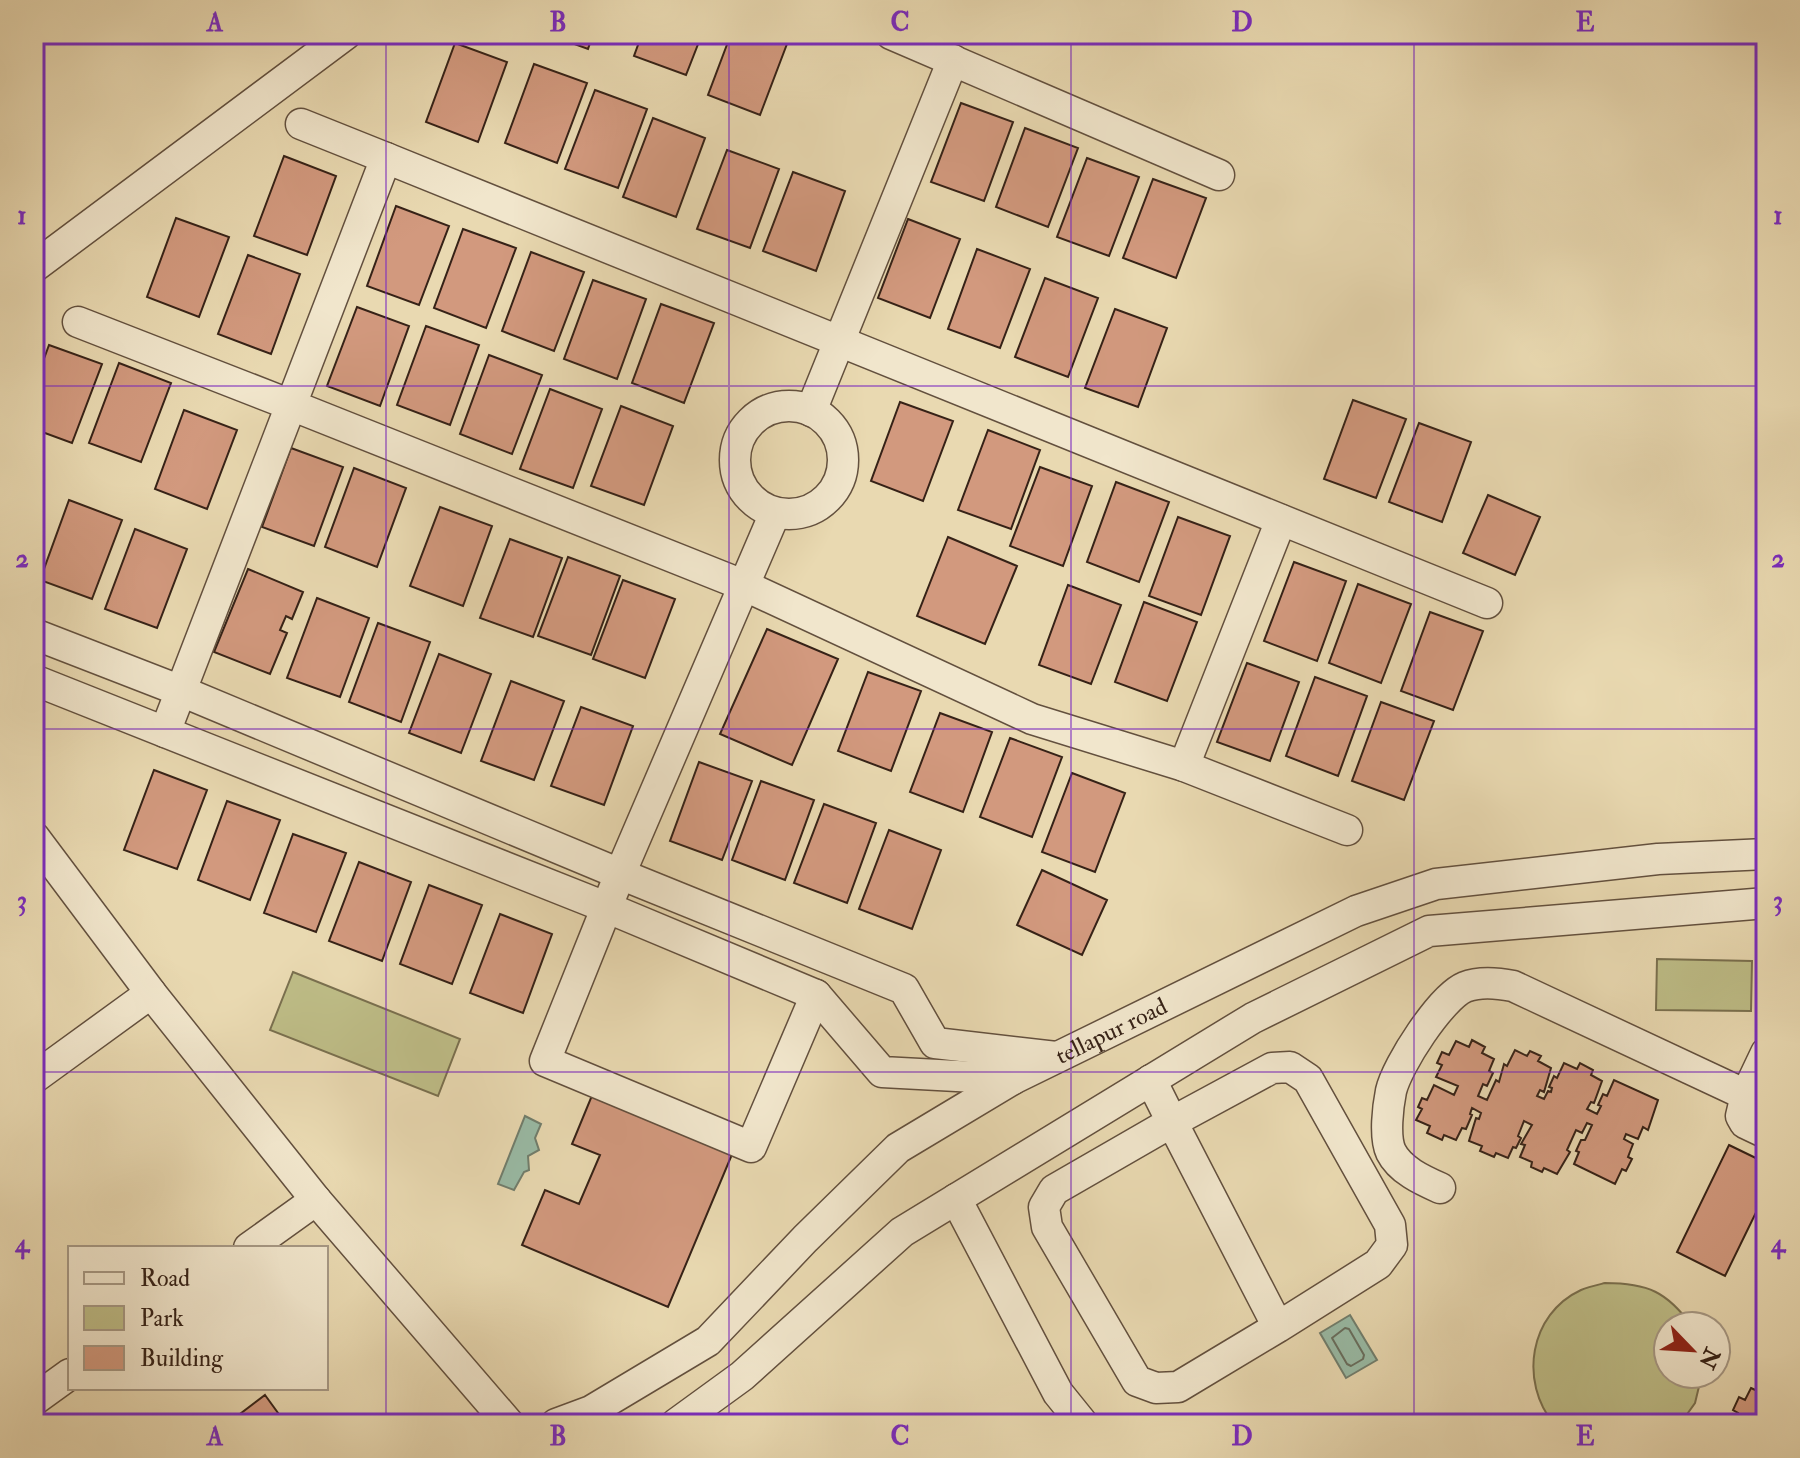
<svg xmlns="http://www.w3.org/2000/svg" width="1800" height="1458" font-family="'IM FELL Double Pica',serif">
	<rect width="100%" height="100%" fill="#e9d9b1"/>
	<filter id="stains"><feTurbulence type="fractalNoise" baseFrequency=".0025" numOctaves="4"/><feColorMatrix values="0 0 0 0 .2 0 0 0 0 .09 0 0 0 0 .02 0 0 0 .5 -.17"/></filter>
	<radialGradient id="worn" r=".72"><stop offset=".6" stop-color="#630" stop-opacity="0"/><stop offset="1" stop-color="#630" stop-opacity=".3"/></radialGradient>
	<path fill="#bebd87" stroke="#7a704f" stroke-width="2" d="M1657 959 1752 961 1751 1011 1656 1010Z
		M293 972 460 1039 438 1096 270 1030Z
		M1605 1283C1648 1283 1667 1292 1692 1326H1668V1374H1702L1695 1403 1680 1424H1554C1519 1382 1529 1314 1581 1290 1588 1287 1597 1285 1605 1283Z"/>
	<path fill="#99bba6" stroke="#717e6d" stroke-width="2" d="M525 1116 541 1124 535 1138 539 1150 528 1156 529 1170 524 1172 514 1190 498 1184Z
		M1350 1315 1377 1360 1346 1378 1320 1333Z"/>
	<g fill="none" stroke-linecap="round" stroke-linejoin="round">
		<path stroke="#686e5e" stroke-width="2" d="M1345 1328 1349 1329 1364 1355 1363 1359 1351 1366 1347 1364 1332 1338Z"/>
	</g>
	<path fill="#d2997e" stroke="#362217" stroke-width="2" d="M547 34H593L588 49Z
		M642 34H702L686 75 634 56Z
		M731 34 790 36 760 115 708 95Z
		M455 43 507 62 478 142 426 122Z
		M534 64 587 83 557 163 505 143Z
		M595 90 647 109 618 188 565 169Z
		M961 103 1013 122 984 201 931 182Z
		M653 118 705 138 676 217 623 197Z
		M1025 128 1078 148 1048 227 996 207Z
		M727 150 779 169 750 248 697 229Z
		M284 156 336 176 307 255 254 236Z
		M1087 158 1139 177 1109 256 1057 237Z
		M793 172 845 191 816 271 763 251Z
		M1153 179 1206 198 1176 278 1123 258Z
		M396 206 449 226 419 305 367 286Z
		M176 218 229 237 199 317 147 297Z
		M908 219 960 239 930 318 878 298Z
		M463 229 516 248 486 328 434 308Z
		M977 249 1030 269 1000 348 948 329Z
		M531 252 584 272 554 351 502 331Z
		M248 255 300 274 271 354 218 334Z
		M1045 278 1098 298 1068 377 1015 357Z
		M593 280 646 299 617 379 564 359Z
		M661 304 714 323 684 403 632 383Z
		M357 307 409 326 380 406 327 386Z
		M1115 309 1167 328 1138 407 1085 388Z
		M426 326 479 345 450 425 397 405Z
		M49 345 102 364 72 443 34 429V386Z
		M489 355 542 375 512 454 460 434Z
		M119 363 171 383 141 462 89 443Z
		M550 389 602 409 573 488 520 469Z
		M1353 400 1406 419 1376 498 1324 479Z
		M900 402 953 421 923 501 871 481Z
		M621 406 673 426 644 505 591 486Z
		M184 410 237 430 207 509 155 489Z
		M1419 423 1471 442 1442 522 1389 502Z
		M988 430 1040 450 1011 529 958 510Z
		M291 448 343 467 314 546 262 527Z
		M1040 467 1092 486 1063 566 1010 546Z
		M354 468 406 488 377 567 325 547Z
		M1116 482 1169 502 1139 582 1087 562Z
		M1488 495 1540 517 1515 575 1463 553Z
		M69 500 122 520 92 599 40 580Z
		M440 507 492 526 463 606 410 586Z
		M1178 517 1230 536 1201 615 1149 596Z
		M135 529 187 549 157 628 105 609Z
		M948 537 1017 566 985 644 917 616Z
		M510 539 562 558 533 637 480 618Z
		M568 557 620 576 591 655 538 636Z
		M1294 562 1346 581 1317 661 1264 641Z
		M248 569 303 592 292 619 286 616 280 630 287 633 270 674 214 652Z
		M623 580 675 599 645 678 593 659Z
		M1358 584 1411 604 1381 683 1329 663Z
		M1068 585 1121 605 1091 684 1039 665Z
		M317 598 369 618 340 697 287 678Z
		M1144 602 1197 622 1167 701 1115 682Z
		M1430 612 1483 631 1453 710 1401 691Z
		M378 623 430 642 401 722 349 702Z
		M767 629 838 659 792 765 720 734Z
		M439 654 491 674 461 753 409 733Z
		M1247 663 1299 682 1270 761 1217 742Z
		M868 672 921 691 891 771 838 751Z
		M1315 677 1367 696 1338 776 1286 756Z
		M511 681 564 701 534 780 481 761Z
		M1381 702 1434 721 1404 800 1352 781Z
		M581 707 633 726 604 805 551 786Z
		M940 713 992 732 963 812 910 792Z
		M1010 738 1062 757 1032 837 980 817Z
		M699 762 752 781 722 860 670 841Z
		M154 770 207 790 177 869 124 850Z
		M1072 773 1125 793 1095 872 1042 852Z
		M761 781 814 800 785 880 732 860Z
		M227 801 280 820 250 900 198 880Z
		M824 804 876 823 847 903 794 883Z
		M889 830 941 850 912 929 859 909Z
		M293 834 346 853 316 932 264 913Z
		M359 862 411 882 382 961 329 941Z
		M1042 870 1107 900 1082 955 1017 925Z
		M429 885 482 905 452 984 400 964Z
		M500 914 552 934 523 1013 470 993Z
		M1472 1040 1485 1047 1482 1053 1494 1059 1489 1071 1493 1073 1487 1086 1483 1084 1478 1096 1487 1100 1496 1080 1499 1082 1504 1064 1507 1066 1515 1050 1527 1056 1530 1051 1541 1056 1538 1061 1551 1068 1544 1092 1540 1090 1537 1096 1544 1099 1548 1091 1551 1092 1552 1088 1549 1087 1554 1076 1557 1078 1564 1063 1577 1069 1580 1063 1593 1070 1591 1075 1602 1081 1594 1103 1591 1102 1587 1109 1597 1114 1601 1106 1598 1105 1603 1094 1607 1096 1614 1080 1658 1100 1648 1130 1643 1127 1638 1139 1626 1134 1624 1139 1633 1144 1628 1157 1632 1159 1626 1171 1622 1169 1615 1184 1574 1164 1579 1152 1576 1151 1581 1140H1585L1592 1125 1587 1123 1582 1133 1576 1130 1567 1150 1570 1152 1557 1174 1544 1168 1542 1172 1531 1167 1532 1162 1520 1157 1525 1145 1521 1144 1532 1125 1524 1121 1518 1136 1521 1138 1516 1148 1513 1147 1508 1158 1496 1153 1494 1157 1480 1151 1482 1146 1469 1141 1476 1118 1479 1119 1481 1113 1472 1108 1470 1114 1472 1115 1466 1129 1462 1128 1456 1140 1444 1135 1442 1140 1427 1133 1430 1126 1416 1120 1422 1109 1418 1107 1422 1098 1427 1100 1434 1085 1454 1095 1458 1086 1436 1077 1442 1065 1437 1063 1442 1052 1449 1055 1456 1041 1469 1047Z
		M593 1093 733 1152 668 1307 522 1245 545 1190 579 1204 600 1155 572 1144Z
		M1729 1145 1766 1163V1192L1725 1276 1677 1252Z
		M1751 1388 1766 1395V1424L1733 1423 1738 1413 1733 1410 1739 1397 1745 1400Z
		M265 1395 286 1424H241L236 1417Z"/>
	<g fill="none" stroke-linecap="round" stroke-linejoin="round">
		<g stroke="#63503e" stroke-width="33">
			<g id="minor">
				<path d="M891 34 1219 175"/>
				<path d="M301 124 386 158"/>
				<path d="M34 267 346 34"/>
				<path d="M78 322 291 405 165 732"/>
				<circle cx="789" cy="460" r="54"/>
				<path d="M811 411 953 60"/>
				<path d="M775 513 620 874 545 1061 751 1147 816 995"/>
				<path d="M34 634 181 691 620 874 904 989 935 1043 1056 1057"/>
				<path d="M34 680 608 908 816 995 882 1072 1013 1079"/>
				<path d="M1184 766 1281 520"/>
				<path d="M1347 830 1184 766 1032 719 743 585 291 405 386 158 1487 603"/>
				<path d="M34 837 151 993 316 1200 509 1424"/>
				<path d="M1766 1053 1746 1095 1741 1116 1745 1123 1766 1133"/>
				<path d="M34 1078 151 993"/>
				<path d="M1151 1080 1172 1122 1278 1327 1178 1387 1156 1388 1137 1381 1047 1227 1044 1207 1054 1190 1172 1122 1272 1068 1290 1067 1308 1079 1390 1225 1392 1245 1378 1264 1278 1327"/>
				<path d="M1440 1188C1422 1180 1400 1170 1391 1152 1384 1137 1388 1106 1391 1091 1397 1065 1441 997 1465 987 1480 981 1498 983 1513 986L1746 1095"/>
				<path d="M956 1199 1058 1393 1083 1424"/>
				<path d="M249 1248 316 1200"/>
				<path d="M34 1400 70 1374"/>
				<path id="s1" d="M556 1424 591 1411 708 1341 805 1239 898 1148 1013 1079 1356 911 1436 884 1658 859 1766 854"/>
				<path d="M676 1424 742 1376 902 1232 1253 1018 1429 931 1766 903"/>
			</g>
		</g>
		<use href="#minor" stroke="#f1e6cc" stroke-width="30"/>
	</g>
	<path fill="none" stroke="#7b2cbf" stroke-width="2" stroke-opacity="0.55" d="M386 34V1424M729 34V1424M1071 34V1424M1414 34V1424M34 386H1766M34 729H1766M34 1072H1766"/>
	<g text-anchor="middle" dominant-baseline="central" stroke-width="8" stroke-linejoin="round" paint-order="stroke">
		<g font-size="24" fill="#362217" stroke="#f1e6cc">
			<text stroke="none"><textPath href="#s1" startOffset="688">tellapur road</textPath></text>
		</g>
	</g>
	<rect width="1800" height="1458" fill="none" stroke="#e9d9b1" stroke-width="88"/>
	<rect x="68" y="1246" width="260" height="144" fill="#f1e6cc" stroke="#a69884" stroke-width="2"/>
	<rect x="84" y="1272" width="40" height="12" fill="#f1e6cc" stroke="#a69884" stroke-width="2"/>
	<text x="140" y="1286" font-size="24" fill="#362217">Road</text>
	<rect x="84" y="1306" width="40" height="24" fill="#bebd87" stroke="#a69884" stroke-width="2"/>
	<text x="140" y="1326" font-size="24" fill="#362217">Park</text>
	<rect x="84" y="1346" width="40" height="24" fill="#d2997e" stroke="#a69884" stroke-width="2"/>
	<text x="140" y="1366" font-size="24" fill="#362217">Building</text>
	<g transform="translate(1692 1350) rotate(115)"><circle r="38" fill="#f1e6cc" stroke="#a69884" stroke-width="2"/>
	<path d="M0-6L14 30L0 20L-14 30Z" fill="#8f2418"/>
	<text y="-12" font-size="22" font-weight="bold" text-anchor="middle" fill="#362217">N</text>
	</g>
	<rect x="44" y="44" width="1712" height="1370" fill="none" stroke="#7b2cbf" stroke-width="3"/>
	<g font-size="26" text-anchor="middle" font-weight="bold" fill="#7b2cbf">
		<text x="215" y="31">A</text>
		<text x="558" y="31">B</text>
		<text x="900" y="31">C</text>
		<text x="1242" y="31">D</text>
		<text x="1585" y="31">E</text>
		<text x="22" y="224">1</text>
		<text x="1778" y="224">1</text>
		<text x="22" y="567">2</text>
		<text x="1778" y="567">2</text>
		<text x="22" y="909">3</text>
		<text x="1778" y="909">3</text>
		<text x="22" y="1252">4</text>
		<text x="1778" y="1252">4</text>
		<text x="215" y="1445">A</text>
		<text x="558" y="1445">B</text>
		<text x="900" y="1445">C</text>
		<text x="1242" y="1445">D</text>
		<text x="1585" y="1445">E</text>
	</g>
	<rect width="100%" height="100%" filter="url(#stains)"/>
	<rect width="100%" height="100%" fill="url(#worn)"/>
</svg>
